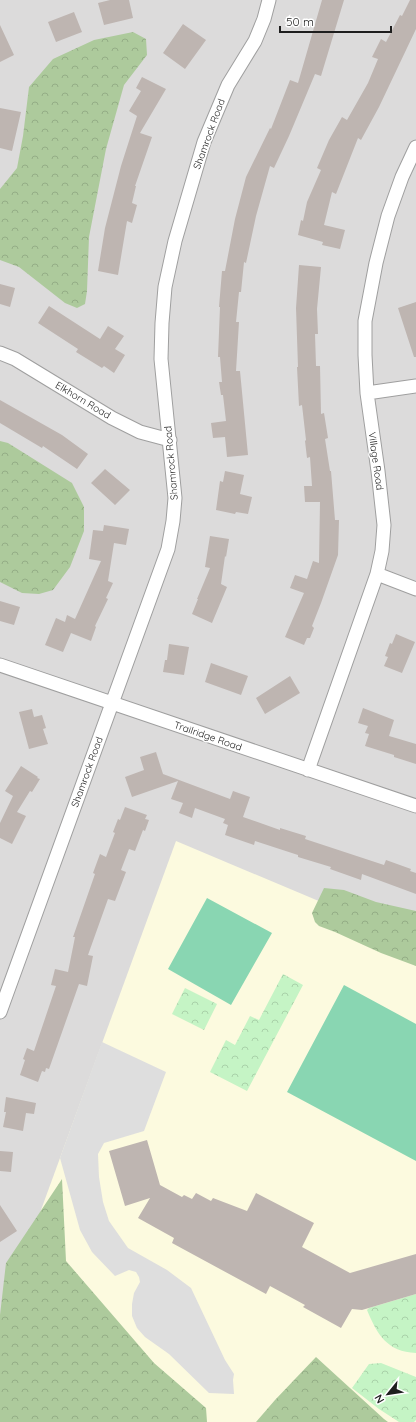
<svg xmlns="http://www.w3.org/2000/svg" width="416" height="1422" font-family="Quicksand,sans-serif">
	<defs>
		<pattern id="forest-crowns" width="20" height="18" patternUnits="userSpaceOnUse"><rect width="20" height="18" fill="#adca9c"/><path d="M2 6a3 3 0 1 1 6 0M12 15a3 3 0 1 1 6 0" fill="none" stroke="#94ad86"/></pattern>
		<pattern id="park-crowns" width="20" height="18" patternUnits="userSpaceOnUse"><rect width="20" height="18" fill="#c5f4c5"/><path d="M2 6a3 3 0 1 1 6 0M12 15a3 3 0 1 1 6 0" fill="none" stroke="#a9d1a9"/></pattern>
	</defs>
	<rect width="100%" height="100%" fill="#eeeae4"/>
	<path fill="#dcdbdb" d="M0 0H416V1422H0Z"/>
	<path fill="#fcfadf" d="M176 841 416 942V1422H0V1322Z"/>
	<path fill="url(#forest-crowns)" d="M133 32 146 39 147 55 124 85 106 149 89 237 87 291 85 304 77 308 65 303 19 267 0 260V189L17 168 23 136 29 87 53 59 94 40Z
		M0 441 8 443 72 483 84 507V531L70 567 53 590 39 594 22 593 0 582Z
		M324 888 344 890 376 902 416 911V966L381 953 335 932 319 926 315 922 312 913Z
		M62 1179 66 1261 154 1363 206 1408 207 1422H0V1315L6 1263Z
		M316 1357 384 1419 388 1422H256L275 1400Z"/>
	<path fill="url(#park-crowns)" d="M283 974 303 985 247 1091 210 1072 226 1040 235 1045 250 1016 259 1020Z
		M185 988 217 1004 204 1030 172 1014Z
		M416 1294V1353C387 1352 377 1334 367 1310L369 1308Z
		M381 1363 416 1377V1420L414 1422H399L379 1409 352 1388 369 1364Z"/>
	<path fill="#89d6b2" d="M207 898 272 933 231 1005 168 969Z
		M344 985 416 1024V1161L287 1092Z"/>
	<path fill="#dedede" d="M102 1042 166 1072 144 1131 104 1143 98 1154 99 1177 103 1202 109 1221 128 1248 167 1270 191 1288 225 1360 234 1374 233 1380 234 1394 209 1393 169 1354 145 1337 137 1328 132 1316V1304L134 1293 140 1282 139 1277 136 1272 129 1270 115 1276 92 1252 80 1230 60 1158Z"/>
	<path fill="#beb5b1" d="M110 0H129L133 18 104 25 98 3Z
		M322 0H344L321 76 315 74 289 136 274 168 270 166 256 216 246 263 244 262 241 292H239L236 322H239L236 371H240L248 455 227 457 225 437 213 438 211 423 226 421 223 395H221L219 382H222L220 357H218L220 307H219L222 271H225L235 219 246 177 270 128 271 129 290 80 298 83Z
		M410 0H416V29L379 107 361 140 358 138 336 194 332 192 324 225 345 230 340 249 322 245 323 242 298 235 301 220 303 221 307 202 321 170 317 168 329 140 342 117 347 120 368 83 378 59 372 57 381 39 386 42 400 15 402 16Z
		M74 12 82 32 56 42 48 22Z
		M183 24 206 40 185 69 163 53Z
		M0 25 14 55 0 62Z
		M142 77 166 89 140 133 152 137 135 186H136L132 203 137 205 132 223 127 221 118 275 98 271 105 228 121 166 137 116 129 111 141 91 136 88Z
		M0 108 21 112 12 151 0 148Z
		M299 265 321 267 317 309 318 334H315L316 366H320L321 414 324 413 328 438 325 439 330 471H331L335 520H339L338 555 321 603 312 626 314 628 310 638H307L304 645 285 637 304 593 290 588 295 575 307 579 313 561 319 563 320 502H305L304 486H312L310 457 307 458 305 441 306 440 302 405 299 406 297 367H298L296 308Z
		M0 284 15 288 10 307 0 304Z
		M416 302V357H414L398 308Z
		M49 306 100 339 108 326 124 336 115 349 125 355 114 373 104 366 102 368 76 352 78 349 38 323Z
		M0 400 62 435 88 454 77 469 43 446 42 448 0 423Z
		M105 469 130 490 115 505 91 483Z
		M225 471 244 475 240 494 252 497 248 514 236 512 235 514 216 510 220 481 223 482Z
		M104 525 129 529 126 545 114 543 108 581 113 583 106 598 108 599 95 626 96 627 91 641 71 633 63 652 45 645 56 618 65 622 67 615 75 619 101 561 89 559 93 530 103 531Z
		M210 536 229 539 226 557 225 556 221 584 227 587 212 623 192 614 198 599H197L210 568 205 567Z
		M0 601 20 607 14 625 0 621Z
		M396 634 415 642 402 673 384 666 388 657 385 656 390 643 392 644Z
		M169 644 189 647 184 675 163 672 165 660H167Z
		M211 663 248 676 241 695 205 682Z
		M290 676 300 693 265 714 256 698Z
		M363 708 394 720 389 736 416 744V764L394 757V755L365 746 369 734 365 733 368 726 358 723Z
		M32 709 34 717 42 715 46 728 43 729 48 744 29 749 19 712Z
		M156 752 163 774 230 799 233 791 250 797 243 817 280 830V828L306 836 305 839 384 865 386 860 411 869 410 871 416 873V894L362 874 361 880 330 869 331 867 298 857V855L255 841 254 845 225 835 228 825 223 823 225 819 195 808 192 818 179 813 183 803 171 799 178 781 132 797 125 777 144 770 140 757Z
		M21 766 38 777 37 778 40 779 32 792 30 791 17 812 26 816 12 844 0 838V823L13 796 5 791Z
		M125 807 147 815 145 819 149 820 145 831 143 830 135 851 129 849 121 870 126 872 115 901 108 899 88 955 93 956 87 986 79 984 49 1069 46 1068 45 1072 42 1071 38 1082 20 1075 25 1060 23 1059 27 1048 34 1051 56 986 51 985 55 969 68 972 75 937H73L95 874 93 873 100 854 106 857 115 833 113 832 118 819 120 820Z
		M6 1097 36 1103 34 1114 26 1113 23 1131 3 1127 6 1112H4Z
		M147 1140 160 1185 182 1197 184 1195 192 1199 196 1193 211 1201 213 1198 247 1211 256 1193 314 1223 302 1247 350 1273 416 1254V1294L362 1310 352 1309 341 1328 303 1307 305 1305 270 1286 266 1294 172 1243 174 1238 138 1218 150 1198 125 1206 109 1151Z
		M0 1151 13 1152 11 1172 0 1171Z
		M0 1205 17 1231 0 1242Z"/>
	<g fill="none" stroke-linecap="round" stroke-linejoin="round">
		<g stroke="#9f9f9f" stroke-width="15">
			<path id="street" d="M0 353 15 359 112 418 140 432 170 440
				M367 393 416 386
				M377 574 416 589
				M0 665 416 806
				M308 770 377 574 382 551 384 525 378 471 367 393 365 355V321L376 263 388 216 402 177 416 147
				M0 1012 168 549 173 521 175 498 161 359 162 323 165 287 175 241 204 142 228 85 255 41 264 19 269 0"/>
		</g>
		<use href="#street" stroke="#fff" stroke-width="13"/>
	</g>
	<g text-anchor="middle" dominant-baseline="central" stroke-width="3" stroke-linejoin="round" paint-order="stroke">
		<g font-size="10" fill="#1e1e1e" stroke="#fff">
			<text transform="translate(209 134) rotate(-70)">Shamrock Road</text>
			<text transform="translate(83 400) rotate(31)">Elkhorn Road</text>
			<text transform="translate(376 461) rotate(82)">Village Road</text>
			<text transform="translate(171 463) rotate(-95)">Shamrock Road</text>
			<text transform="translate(208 736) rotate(19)">Trailridge Road</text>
			<text transform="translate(87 772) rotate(-70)">Shamrock Road</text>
		</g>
	</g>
	<g transform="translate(388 1394) rotate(240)" stroke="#ffffff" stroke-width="3" paint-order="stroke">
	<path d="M0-3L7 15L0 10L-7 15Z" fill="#1e1e1e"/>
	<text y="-6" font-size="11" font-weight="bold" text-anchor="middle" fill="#1e1e1e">N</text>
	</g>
	<path d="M280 26v6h111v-6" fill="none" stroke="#1e1e1e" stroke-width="2"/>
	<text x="286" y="26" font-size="12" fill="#1e1e1e" stroke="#ffffff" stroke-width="3" paint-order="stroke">50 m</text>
</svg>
